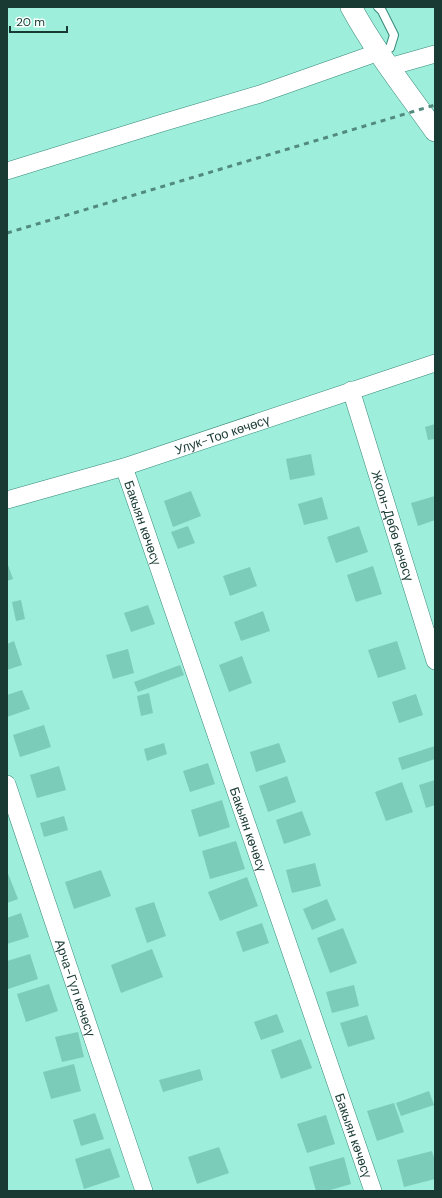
<svg xmlns="http://www.w3.org/2000/svg" width="442" height="1198" font-family="'DM Sans',sans-serif">
	<rect width="100%" height="100%" fill="#9deedb"/>
	<path fill="#7bccb9" d="M435 424V439L428 440 425 427Z
		M311 454 315 475 290 480 286 459Z
		M191 491 201 516 173 527 164 501Z
		M435 496V520L418 526 411 503Z
		M322 497 328 519 304 525 298 504Z
		M188 526 195 543 178 549 171 532Z
		M359 526 368 552 336 563 327 537Z
		M7 562 13 579 7 581Z
		M373 566 382 594 356 602 347 575Z
		M250 567 257 586 230 596 223 576Z
		M21 600 25 619 16 621 12 602Z
		M148 605 155 624 131 632 124 613Z
		M263 611 270 631 241 641 234 622Z
		M14 641 22 665 7 670V644Z
		M397 641 406 669 378 678 368 650Z
		M128 649 134 673 113 679 106 655Z
		M242 656 252 683 229 692 219 665Z
		M180 665 184 675 138 692 134 682Z
		M22 690 30 709 7 717V695Z
		M149 693 153 713 141 716 137 696Z
		M416 694 423 715 399 723 392 702Z
		M44 725 51 747 20 757 13 735Z
		M164 743 167 754 147 761 144 749Z
		M279 743 286 762 256 772 250 752Z
		M435 746V759L402 770 398 758Z
		M208 763 215 784 190 792 183 771Z
		M59 766 66 790 37 798 30 775Z
		M287 776 296 802 268 812 259 786Z
		M435 780V805L426 808 419 785Z
		M402 782 413 812 386 821 375 792Z
		M222 800 230 827 199 837 191 810Z
		M302 811 311 835 284 844 276 820Z
		M64 816 68 830 44 837 40 823Z
		M236 841 245 869 210 879 202 851Z
		M315 863 321 886 292 893 286 870Z
		M101 870 111 896 74 909 65 882Z
		M7 871 18 899 7 903Z
		M247 877 258 906 220 921 208 892Z
		M327 899 336 920 312 930 303 909Z
		M154 902 166 936 147 943 135 908Z
		M21 913 29 937 7 944V918Z
		M262 923 269 943 243 952 236 932Z
		M343 928 357 963 330 973 317 938Z
		M152 949 163 977 121 993 111 965Z
		M30 954 38 979 8 989 7 961Z
		M49 984 58 1011 26 1022 17 994Z
		M354 985 359 1006 332 1013 326 992Z
		M277 1014 284 1032 261 1040 254 1022Z
		M367 1015 375 1039 348 1047 340 1023Z
		M78 1032 84 1057 62 1062 55 1037Z
		M301 1039 312 1068 281 1079 271 1050Z
		M74 1064 81 1091 51 1099 43 1072Z
		M200 1069 203 1080 163 1092 159 1080Z
		M429 1091 434 1105 401 1116 396 1103Z
		M394 1103 404 1132 377 1141 367 1111Z
		M95 1113 104 1139 81 1146 73 1120Z
		M326 1115 335 1144 307 1153 297 1124Z
		M219 1147 229 1173 197 1184 188 1157Z
		M110 1148 120 1177 84 1189 75 1159Z
		M432 1151 435 1162V1179L404 1187 397 1160Z
		M344 1157 351 1184 327 1191H316L309 1167Z"/>
	<g fill="none" stroke-linecap="round" stroke-linejoin="round">
		<g stroke="#378a7a" stroke-width="10">
			<path id="service" d="M378 7 382 11 394 35 390 48 380 52"/>
		</g>
		<g stroke="#378a7a" stroke-width="18">
			<g id="minor">
				<path d="M389 67 435 54"/>
				<path d="M7 171 162 123 260 94 379 52"/>
				<path id="s1" d="M351 390 435 661"/>
				<path id="s2" d="M124 467 373 1191"/>
				<path id="s3" d="M7 500 124 467 435 363"/>
				<path id="s4" d="M7 784 144 1191"/>
			</g>
		</g>
		<g stroke="#378a7a" stroke-width="22">
			<path id="tertiary" d="M351 7C375 51 406 90 435 131"/>
		</g>
		<use href="#service" stroke="#fff" stroke-width="8"/>
		<use href="#minor" stroke="#fff" stroke-width="17"/>
		<use href="#tertiary" stroke="#fff" stroke-width="21"/>
		<path stroke="#538a7e" stroke-width="3" stroke-dasharray="5 5" stroke-linecap="butt" d="M7 233 435 105"/>
	</g>
	<g text-anchor="middle" dominant-baseline="central" stroke-width="3.5" stroke-linejoin="round" paint-order="stroke">
		<g font-size="13" fill="#183a33" stroke="#f7fffc">
			<text stroke="none"><textPath href="#s3" startOffset="225">Улук-Тоо көчөсү</textPath></text>
			<text stroke="none"><textPath href="#s2" startOffset="59">Бакыян көчөсү</textPath></text>
			<text stroke="none"><textPath href="#s1" startOffset="142">Жоон-Дөбө көчөсү</textPath></text>
			<text stroke="none"><textPath href="#s2" startOffset="383">Бакыян көчөсү</textPath></text>
			<text stroke="none"><textPath href="#s4" startOffset="215">Арча-Гүл көчөсү</textPath></text>
			<text stroke="none"><textPath href="#s2" startOffset="707">Бакыян көчөсү</textPath></text>
		</g>
	</g>
	<rect width="442" height="1198" fill="none" stroke="#183a33" stroke-width="16"/>
	<path d="M10 26v6h57v-6" fill="none" stroke="#183a33" stroke-width="2"/>
	<text x="16" y="26" font-size="12" fill="#183a33" stroke="#f7fffc" stroke-width="3" paint-order="stroke">20 m</text>
</svg>
